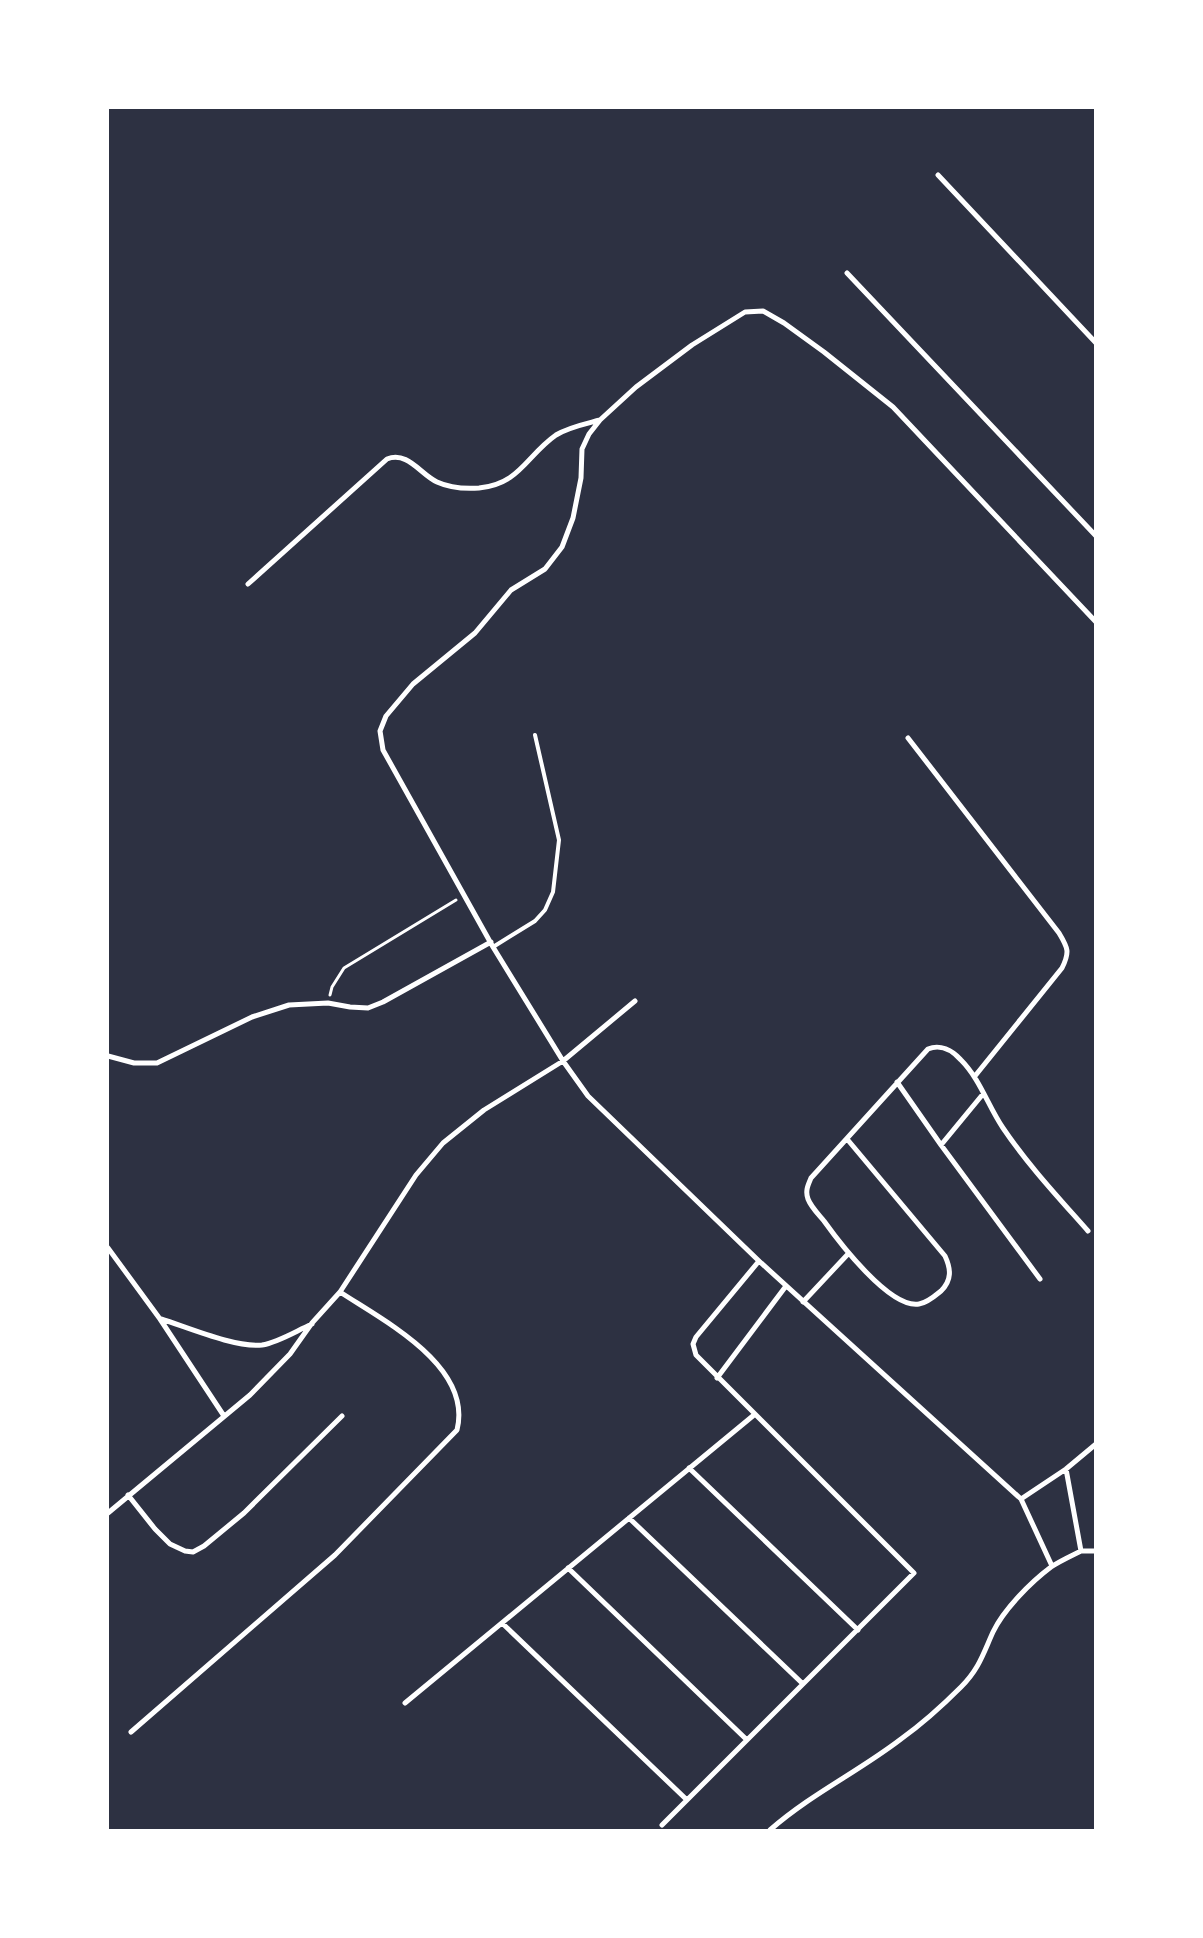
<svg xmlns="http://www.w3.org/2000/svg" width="1203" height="1938" font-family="Jost,sans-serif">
	<rect width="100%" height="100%" fill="#2d3142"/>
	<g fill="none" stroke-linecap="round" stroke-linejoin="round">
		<path stroke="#fff" stroke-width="3" d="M330 995 332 987 344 968 456 900"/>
		<path stroke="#fff" stroke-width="4" d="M493 947 535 921 545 910 553 892 559 840 535 735"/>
		<path stroke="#fff" stroke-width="5" d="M938 175 1096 343
			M847 273 1096 536
			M248 584 387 459C408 451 420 474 437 482 450 488 464 489 479 488 520 484 526 456 556 435 569 427 585 424 600 420
			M1096 622 893 407 824 352 784 323 763 311 745 312 692 345 636 387 600 420 589 434 582 449 581 478 573 518 562 547 545 569 511 590 475 633 413 684 386 716 380 731 383 750 493 947 563 1061 588 1096 759 1261 1021 1499 1066 1469 1096 1444
			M908 738 1059 933C1068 948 1070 952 1062 968L975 1076
			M108 1056 134 1063H157L252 1017 289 1005 328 1003 350 1007 368 1008 383 1002 491 942
			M897 1082 941 1145 1040 1279
			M847 1139 945 1256C951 1269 952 1280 941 1291 935 1296 927 1303 919 1304 890 1309 839 1242 824 1221 819 1215 811 1207 808 1199 805 1191 808 1185 811 1178L928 1049C940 1044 952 1050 961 1060 980 1079 988 1106 1003 1128 1028 1165 1058 1197 1088 1231
			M941 1145 983 1094
			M108 1248 160 1319 224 1416
			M803 1302 848 1254
			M161 1319C187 1327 235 1348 262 1345 279 1342 296 1331 312 1324
			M717 1378 786 1286
			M689 1468 858 1630
			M1066 1469 1081 1551H1096
			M128 1495 155 1529 170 1544 185 1551 193 1552 204 1546 244 1513 342 1416
			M1021 1499 1052 1566
			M108 1513 250 1395 290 1354 312 1323 340 1292 416 1175 443 1143 484 1110 563 1061 635 1001
			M629 1518 803 1684
			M568 1568 747 1740
			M502 1623 687 1800
			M405 1703 754 1415
			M131 1732 335 1555 457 1430C473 1366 384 1321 340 1292
			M662 1825 914 1573 696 1355 693 1344 696 1337 759 1261
			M770 1830C811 1794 858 1772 901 1739 922 1724 943 1705 961 1687 979 1669 983 1654 993 1632 1004 1609 1031 1582 1051 1567 1060 1561 1071 1556 1081 1551"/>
	</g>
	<rect width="1203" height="1938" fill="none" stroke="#ffffff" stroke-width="218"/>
</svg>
